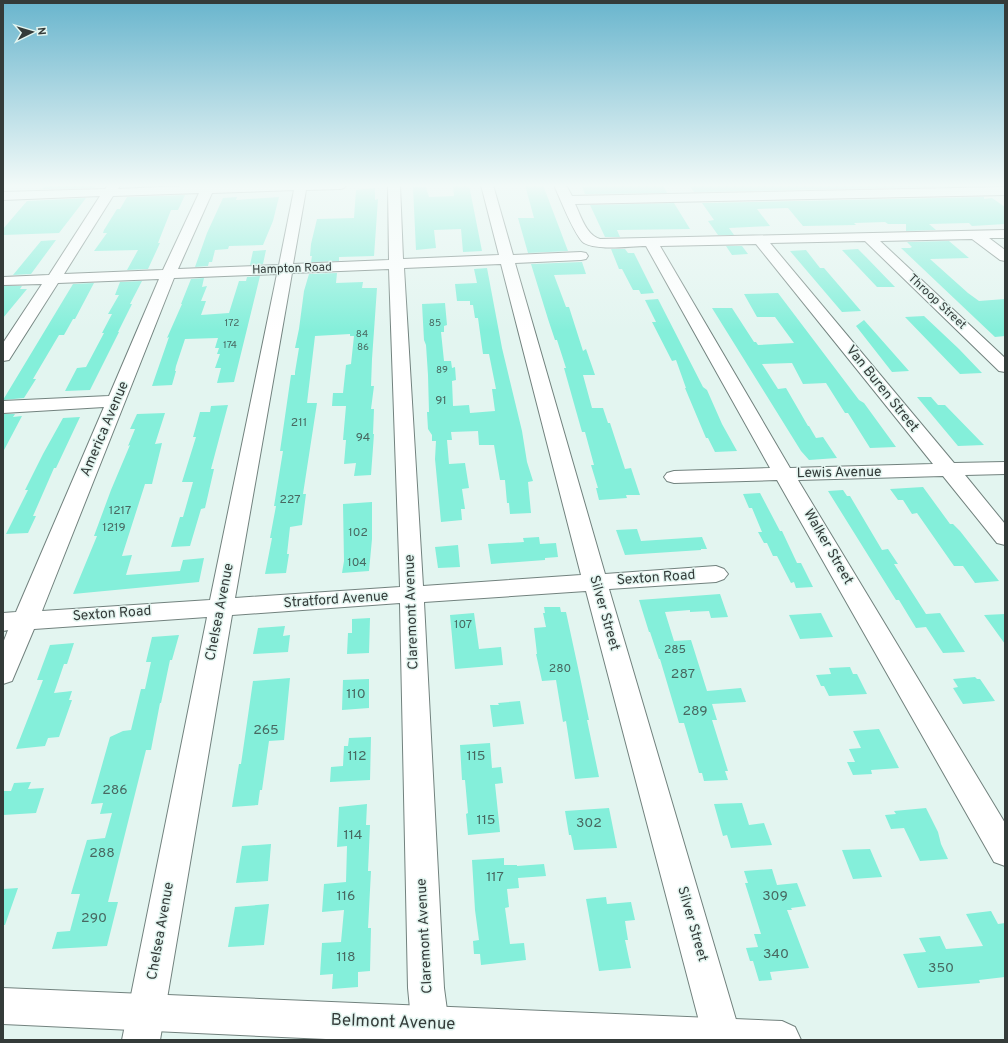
<svg xmlns="http://www.w3.org/2000/svg" width="1008" height="1043" font-family="Overpass,sans-serif">
	<rect width="100%" height="100%" fill="#e3f5f0"/>
	<path fill="#84efda" d="M46 185H96L94 188 42 189Z
		M469 185 482 251 463 252 461 229 434 230 436 248 416 250 413 187H426L429 197 454 196 453 186Z
		M525 185H543L568 251 528 253 518 218H534Z
		M658 185H663L667 193 585 194 582 187Z
		M689 185H984V186L694 192Z
		M375 188V200L378 199 374 256 339 257V261L311 262 312 256H310L311 244 317 219 354 218 356 190Z
		M185 195 178 210H171L158 243H160L148 269 127 270 138 250 94 251 107 233H103L104 230 117 209H120L127 197Z
		M237 197 236 200 279 197 273 221 263 245 229 246 228 249 215 250 212 262H209L208 266 195 267 207 233 223 198Z
		M984 197V199L992 198 1005 207V224L972 226 969 223 929 224 936 230 906 231V224H888L885 222 854 223 856 225 803 226 788 208 757 209 770 226 729 228 734 235H718L708 221 714 220 702 203Z
		M86 198 59 233 3 235V229L27 201Z
		M674 203 690 229 617 230 620 237H605L590 205Z
		M56 240 31 274 13 275 41 241Z
		M949 241 969 258 930 259 968 293 979 301 1005 299V336L995 337 901 248H912L910 247H912L907 242Z
		M726 246H742L748 254 732 255Z
		M611 249H625L628 253H634L654 293 641 294 639 290H633L622 269H619Z
		M858 249 866 257 895 287H877L842 250Z
		M266 250 263 264 250 265 253 251Z
		M806 250 820 268H824L861 311 842 312 790 251Z
		M582 262 586 274 554 275 566 307H569L583 351 586 349 595 375H583L592 408H603L608 423H610L625 469 631 468 640 495H626L627 498 599 500 596 488H598L591 465H594L585 432H582L564 368H566L557 340H555L548 319 531 264Z
		M487 268 502 348 522 431 527 462 533 481 528 482 531 513 510 514 509 503H507L505 480H500L494 445H479L478 431 451 432 452 440H447L449 464 465 463 469 488 462 489 465 509H461L462 520 441 522 435 459 436 441H432V435L428 429 427 412H429L428 375 426 345 424 340 422 304 445 303 447 325 444 326V332H441L444 361H451L452 368 455 367 456 380 452 381 453 406 469 405 470 413 495 411 492 389H496L489 354H483L478 318H475L473 305H470V301H457L455 284 477 283 474 269Z
		M337 273 336 283 363 282 362 288H377L372 359 371 386H374L371 409H374L373 434H374L371 475 354 476 356 463 344 464 346 440H343L346 406H332L333 393H343L346 365 351 364 354 336H350V334L315 336 307 403H317L303 494H306L302 525 290 527 287 554H289L286 573 265 574 272 538H270L276 506H274L283 451H280L291 375H295V372L299 348H295L299 329 304 291 309 274Z
		M260 276 234 382 217 383 221 368H215L220 354H217L219 348H215L218 338 185 339 176 366 175 371H176L172 385 152 386 169 337 167 338 182 304H181L191 279 204 278 202 287 207 286 201 301H206L201 315 229 313 239 281H246L247 277Z
		M142 281 130 304H132L118 332H119L90 390 65 391 77 368 86 367 104 333H102L112 314H108L119 295H115L120 282Z
		M94 283 75 319H73L64 335H59L33 379H36L24 398 3 400 73 284Z
		M4 286H22L20 289H27L3 318Z
		M778 293 859 400 864 403 896 447 870 448 848 413H845L826 383 803 384 792 363 762 364 778 389 786 388 808 426H809L816 438 823 437 837 458 809 460 801 451 712 308H732L754 342H756L758 345 794 343 775 317H757L744 294Z
		M658 299 703 387 707 390 722 424 737 451 715 452 708 438H706L685 388H686L676 360 672 361 652 322H656L645 300Z
		M924 316 959 349 982 373 960 374 905 317Z
		M864 320 909 371 892 372 856 326Z
		M917 397H931L938 405H945L984 445 958 446Z
		M228 405 211 469H214L205 508 201 509 190 546 171 547 180 517H183L193 482H182L196 437H193L200 412H210L211 406Z
		M165 413 155 444 162 443 152 484H145L122 556 132 555 126 575 180 571 183 560 204 558 199 582 73 594 97 536H94L111 490 130 445 128 446 135 429H130L137 414Z
		M3 414H15L13 417 22 416 3 452Z
		M80 417 56 468H54L33 516H36L28 533 6 534 28 490H25L43 454 63 418Z
		M923 487 950 524H953L960 531 999 581 975 583 963 566H954L917 513 912 514 903 500H898L890 489Z
		M843 490 847 496H850L882 550 888 549 898 564H894L926 614 940 613 965 652 943 653 926 627 916 628 899 600H896L828 491Z
		M760 493 780 531H782L797 563H801L813 587 796 588 794 582 791 583 777 556H773L767 543H764L758 532H762L752 508H749L743 494Z
		M372 502V539L369 571 342 573 344 561 343 504Z
		M637 529 641 541 702 537 707 549H701V550L625 555 616 530Z
		M539 537 540 544 556 543 558 557 545 558V560L491 564 488 544 524 542 523 538Z
		M458 545 460 567 438 568 435 547Z
		M720 594 728 617 711 618 709 611 690 612V610L665 612 674 641 691 640 707 691 741 688 746 702 712 704 717 720H712L728 771H725L728 780 704 781 702 773H699L684 723H679L660 659H659L650 632H649L639 600Z
		M544 607H560L561 612H566L580 677 589 720H587L599 777 575 779 566 721 563 722 556 680 542 681 536 654H537L534 628 546 627 543 613H545Z
		M474 613 479 649 501 647 503 665 455 669 450 615Z
		M821 613 833 637 800 639 789 615Z
		M1005 614V644L984 615Z
		M370 618 369 653 347 654 348 633H352V619Z
		M285 626 283 636 290 635 288 652 253 654 258 628Z
		M179 635 172 660H170L161 703H160L151 750H146L108 902H118L107 946 52 949 57 932 70 931 80 894H71L87 840 105 838 112 813 100 814 103 803 91 804 110 737 123 731 131 730 141 689H145L151 662H146L152 637Z
		M74 643 67 664H64L54 693 72 691 69 700H72L59 737 48 738 45 746 16 749 43 680H37L50 645Z
		M850 667 853 674H857L867 694 829 696 824 686H821L816 675 831 674 829 668Z
		M975 677 977 679H980L995 701 963 704 953 688 958 687 953 679Z
		M290 678 284 740 269 741 262 790H260L258 805 232 807 239 764H241L253 681Z
		M369 679V708L342 710 343 680Z
		M520 701 524 724 493 727 490 705H499L498 703Z
		M879 729 899 768 871 770 872 774 853 775 847 762H855L849 749 861 748 853 731Z
		M371 737 370 780 330 782 331 767 343 766 344 746H348L349 738Z
		M490 743 492 768 501 767 503 783 495 784 500 832 468 835 466 814 468 813 465 780H462L460 745Z
		M31 782 28 789 44 788 36 813 3 815V791H11L14 783Z
		M742 803 749 825 764 823 772 845 731 848 727 835 723 836 714 804Z
		M367 804 366 825H370L368 871H371L368 928H371L370 971 358 972V987L332 989 333 974 320 975 322 943 341 942 344 910 322 912 324 884 346 882 347 846 337 847 339 807Z
		M609 808 617 848 574 850 571 835H569L565 811Z
		M926 808 938 832 941 844 948 859 920 861 904 828 891 829 885 815 896 814 894 811Z
		M271 844 268 881 236 883 242 846Z
		M870 849 882 877 853 879 842 850Z
		M504 858V865H517V866L544 864 546 876 518 878 519 888 507 889 509 907 505 908 510 944 524 943 526 960 481 965 480 954H474L473 941 479 940 475 910 472 860Z
		M772 869 777 885 797 883 806 906 791 908 792 910H787L809 968 770 972 772 980 759 981 753 961H750L746 948 758 947 754 934H761L745 883H748L744 871Z
		M18 888 5 925H3V889Z
		M606 897 607 904 631 902 635 920 625 921 628 940H625L631 968 599 971 586 899Z
		M269 904 264 945 228 947 235 907Z
		M991 911 998 924 1005 923V977L979 980 980 983 918 988 903 954 926 952 919 938 940 936 946 949 983 946 966 914Z"/>
	<g fill="none" stroke-linecap="round" stroke-linejoin="round">
		<g stroke="#72827e" stroke-width="2">
			<path id="minor" d="M108 185H120L118 189 203 185H346L344 188 340 189 306 190 293 264 389 260 388 185H400L403 259 499 255 481 185H493L513 255 581 252 586 253 588 256 586 259 581 260 515 263 605 574 716 566 724 569 728 574 724 579 716 582 609 589 742 1040H704L586 591 424 602 444 988 451 1040H413L408 988 400 603 232 615 160 1040H122L207 617 34 629 12 681 3 684V643L8 630 3 631V613L16 612 104 407 3 413V401L109 396 159 279 58 283 9 360 3 361V343L42 284 3 285V277L49 275 100 196 3 200V192L105 189ZM294 190 279 265 178 269 212 193ZM199 193 163 270 64 274 113 196ZM501 264 581 575 423 586 404 268ZM389 269 400 587 235 598 292 273ZM277 274 210 600 42 611 174 278Z
				M554 185H566L572 196 1005 187V195L575 204C581 216 586 235 600 239L1005 230V238H989L1005 250V261L1000 260 972 239 880 241 1005 358V372L999 371 865 241 770 243 954 463 1005 462V474L965 475 1005 524V545L997 543 943 476 798 480 1005 823V866L994 862 777 480 674 483 667 481 664 477 667 473 674 471 770 468 646 246C630 246 598 251 584 243 575 237 559 196 554 185ZM756 244 933 464 790 468 660 246Z"/>
		</g>
		<g stroke="#72827e" stroke-width="2">
			<path id="major" d="M3 988 782 1021 795 1027 801 1040H348L3 1024Z"/>
		</g>
		<use href="#minor" fill="#fff" fill-rule="evenodd"/>
		<use href="#major" fill="#fff" fill-rule="evenodd"/>
	</g>
	<linearGradient id="sky" x2="0" y2="1"><stop stop-color="#69b5cd"/><stop offset="0.56" stop-color="#f2faf8"/><stop offset="1" stop-color="#f2faf8" stop-opacity="0"/></linearGradient>
	<rect width="1008" height="331" fill="url(#sky)"/>
	<g text-anchor="middle" dominant-baseline="central" stroke-width="3" stroke-linejoin="round" paint-order="stroke">
		<g font-size="10" fill="#486861">
			<text x="232" y="323">172</text>
			<text x="435" y="323">85</text>
			<text x="362" y="334">84</text>
			<text x="230" y="345">174</text>
			<text x="363" y="347">86</text>
			<text x="442" y="370">89</text>
		</g>
		<g font-size="12" fill="#343b39" stroke="#e3f5f0">
			<text transform="translate(292 269) rotate(-2)">Hampton Road</text>
			<text transform="translate(937 302) rotate(43)">Throop Street</text>
		</g>
		<g font-size="12" fill="#486861">
			<text x="441" y="401">91</text>
			<text x="299" y="423">211</text>
			<text x="363" y="438">94</text>
			<text x="290" y="500">227</text>
			<text x="120" y="511">1217</text>
			<text x="114" y="528">1219</text>
			<text x="358" y="533">102</text>
			<text x="357" y="563">104</text>
			<text x="463" y="625">107</text>
			<text x="675" y="650">285</text>
			<text x="560" y="669">280</text>
		</g>
		<g font-size="14" fill="#343b39" stroke="#e3f5f0">
			<text transform="translate(882 389) rotate(51)">Van Buren Street</text>
			<text transform="translate(105 429) rotate(-67)">America Avenue</text>
			<text transform="translate(839 473) rotate(-1)">Lewis Avenue</text>
			<text transform="translate(828 547) rotate(60)">Walker Street</text>
			<text transform="translate(656 578) rotate(-4)">Sexton Road</text>
			<text transform="translate(336 600) rotate(-4)">Stratford Avenue</text>
			<text transform="translate(220 612) rotate(-79)">Chelsea Avenue</text>
			<text transform="translate(412 612) rotate(-92)">Claremont Avenue</text>
			<text transform="translate(604 613) rotate(74)">Silver Street</text>
			<text transform="translate(112 614) rotate(-4)">Sexton Road</text>
			<text transform="translate(692 924) rotate(74)">Silver Street</text>
			<text transform="translate(161 931) rotate(-80)">Chelsea Avenue</text>
			<text transform="translate(425 936) rotate(-93)">Claremont Avenue</text>
		</g>
		<g font-size="14" fill="#486861">
			<text x="683" y="674">287</text>
			<text x="356" y="694">110</text>
			<text x="695" y="711">289</text>
			<text x="266" y="730">265</text>
			<text x="357" y="756">112</text>
			<text x="476" y="756">115</text>
			<text x="115" y="790">286</text>
			<text x="486" y="820">115</text>
			<text x="589" y="823">302</text>
			<text x="353" y="835">114</text>
			<text x="102" y="853">288</text>
			<text x="495" y="877">117</text>
			<text x="346" y="896">116</text>
			<text x="775" y="896">309</text>
			<text x="94" y="918">290</text>
			<text x="776" y="954">340</text>
			<text x="346" y="957">118</text>
			<text x="941" y="968">350</text>
		</g>
		<g font-size="17" fill="#343b39" stroke="#e3f5f0">
			<text transform="translate(393 1023) rotate(2)">Belmont Avenue</text>
		</g>
	</g>
	<rect width="1008" height="1043" fill="none" stroke="#343b39" stroke-width="8"/>
	<g transform="translate(32 32) rotate(85)" stroke="#e3f5f0" stroke-width="3" paint-order="stroke">
	<path d="M0-3L7 15L0 10L-7 15Z" fill="#343b39"/>
	<text y="-6" font-size="11" font-weight="bold" text-anchor="middle" fill="#343b39">N</text>
	</g>
</svg>
